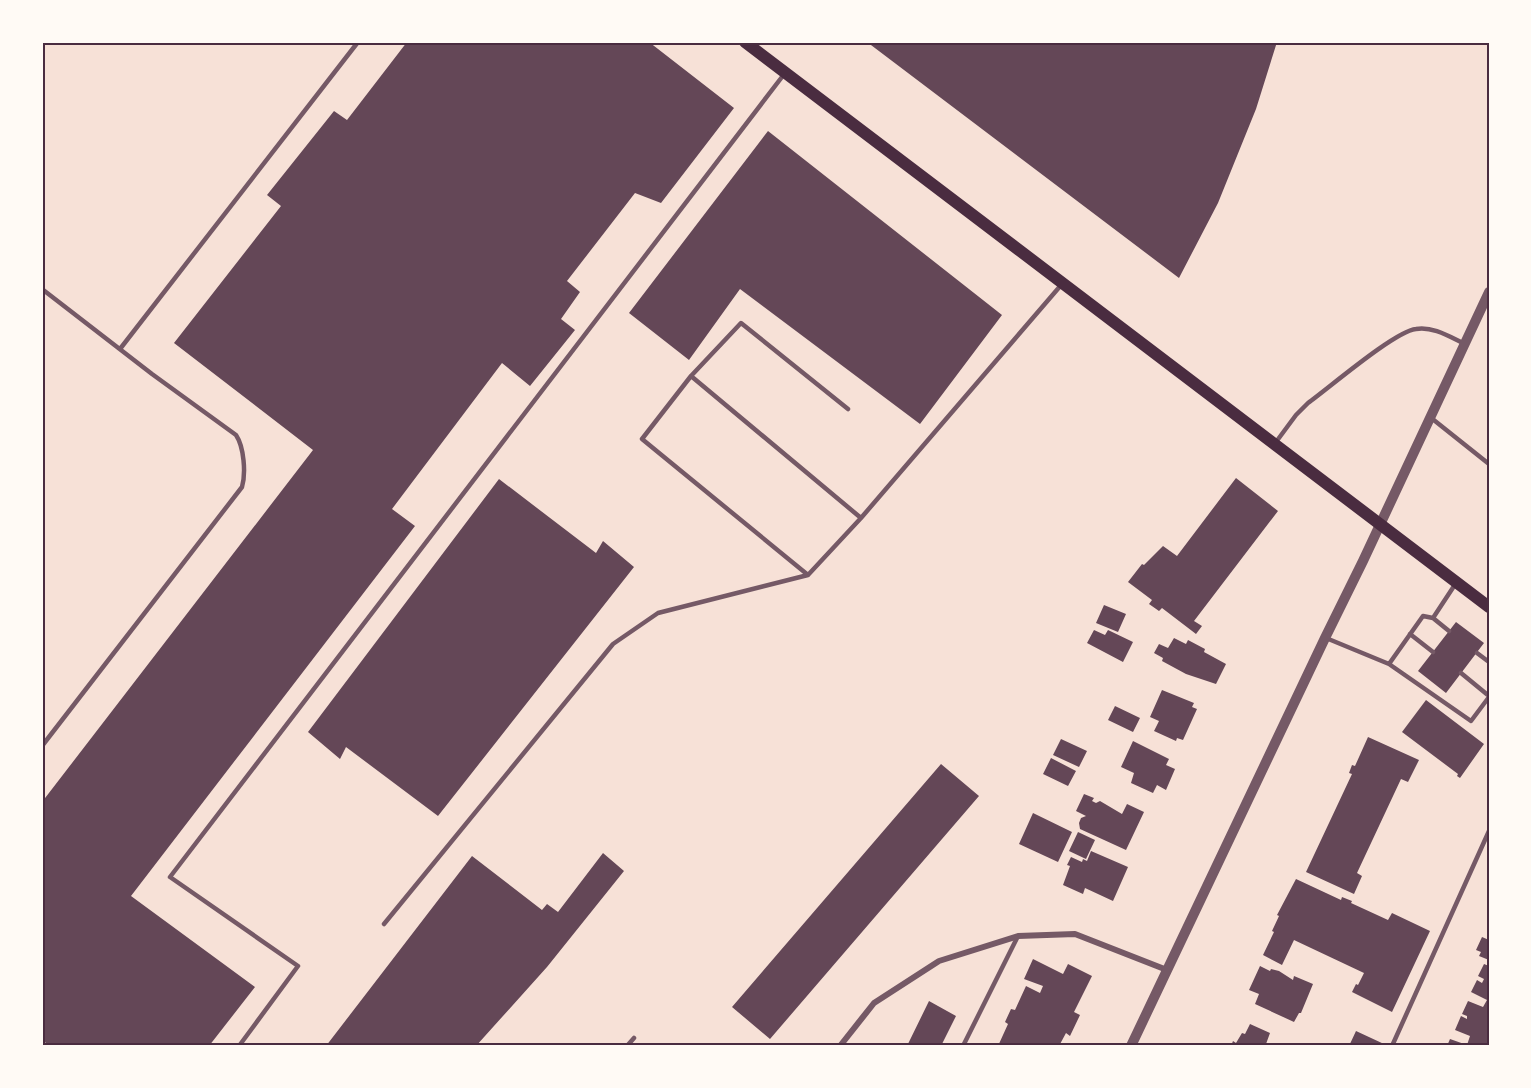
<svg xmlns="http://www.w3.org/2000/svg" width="1531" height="1088" font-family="Signika,sans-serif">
	<rect width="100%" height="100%" fill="#f7e1d7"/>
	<path fill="#644757" d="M407 42H649L734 108 661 203 635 193 567 281 580 292 561 319 575 330 530 386 502 363 392 509 415 526 131 896 255 987 209 1046H50L42 1040V802L313 450 174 343 281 206 267 195 334 111 347 120Z
		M867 42H1277L1256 109 1218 203 1179 278Z
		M768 131 1002 315 920 424 740 289 689 360 629 313Z
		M1236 478 1278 511 1194 621 1202 626 1196 634 1162 608 1159 611 1149 604 1152 600 1128 582 1142 564 1144 565 1163 546 1177 556Z
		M499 479 596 553 603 541 634 567 438 816 346 747 340 759 308 732Z
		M1104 605 1126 614 1118 632 1096 623Z
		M1456 622 1484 643 1446 693 1418 671Z
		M1094 630 1105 635 1108 630 1133 642 1123 662 1087 643Z
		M1174 638 1186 644 1188 640 1205 649 1204 652 1226 664 1216 684 1186 674 1162 661 1163 658 1154 653 1159 644 1168 648Z
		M1162 690 1194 703 1192 707 1197 709 1183 740 1177 738 1176 741 1154 731 1159 721 1150 717Z
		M1426 700 1484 744 1460 778 1457 776 1458 774 1402 732Z
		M1115 706 1140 718 1133 732 1108 720Z
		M1368 737 1419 760 1408 782 1401 779 1357 873 1362 876 1354 894 1306 872 1352 774 1349 773 1352 765 1355 766Z
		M1061 739 1087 751 1079 767 1053 755Z
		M1133 741 1169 759 1166 765 1175 769 1166 790 1157 785 1153 793 1131 783 1134 773 1121 767Z
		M1051 758 1076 771 1068 786 1043 774Z
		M941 764 979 796 770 1039 732 1007Z
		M1084 794 1094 798 1092 801 1096 803 1100 801 1122 814 1127 804 1144 812 1126 850 1080 829 1079 823 1081 818 1086 816 1076 811Z
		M1033 813 1072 832 1058 862 1019 844Z
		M1078 832 1095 840 1086 859 1069 851Z
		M1091 851 1128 867 1113 901 1085 888 1083 894 1063 885 1070 866 1067 865 1071 857 1082 862 1083 859 1087 861Z
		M603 853 624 871 547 967 476 1046H326L472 856 542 910 547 904 558 912Z
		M1296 879 1341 900 1342 897 1352 901 1351 903 1388 920 1392 913 1430 931 1392 1012 1352 992 1356 984 1358 985 1364 973 1294 940 1282 965 1263 955 1274 932 1272 931 1279 916 1277 915Z
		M1482 937 1489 940V960L1479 956 1481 952 1476 950Z
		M1033 959 1063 974 1068 964 1092 976 1074 1012 1080 1015 1070 1036 1066 1033 1059 1046H998L1008 1024 1005 1022 1011 1009 1015 1010 1026 986 1040 993 1043 986 1024 979Z
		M1484 964 1489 966V1046H1447L1450 1039 1467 1045 1470 1036 1455 1030 1461 1016 1467 1019V1016L1462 1014 1468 1001 1483 1007 1487 1000 1471 992 1477 980 1482 983 1484 979 1478 976Z
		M1260 966 1270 971 1271 969 1279 971 1293 980 1294 976 1313 984 1301 1013H1299L1294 1022 1255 1004 1259 994 1249 990Z
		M929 1001 956 1016 941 1046H907Z
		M1250 1024 1270 1033 1266 1044 1271 1046H1231L1233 1041 1236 1043 1242 1033 1245 1034Z
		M1356 1031 1384 1044 1383 1046H1349Z"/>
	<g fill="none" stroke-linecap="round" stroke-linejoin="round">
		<path stroke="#755966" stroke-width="4.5" d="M42 289 152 374 236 435C244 447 246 473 242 487L42 746
			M120 349 358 42
			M691 376 642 439 808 575 861 518
			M848 409 741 323 691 376 861 518 1062 284
			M1430 417 1489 464
			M1276 442 1296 415 1308 403C1329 388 1395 331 1416 329 1433 326 1450 337 1465 344
			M1433 618 1456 583
			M1410 634 1433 652
			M1326 638 1389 664 1471 721 1489 697
			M1477 653 1489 662
			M1389 664 1423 616 1433 618 1449 631
			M1461 673 1489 696
			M384 924 613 644 658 613 808 575
			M239 1046 298 966 170 877 785 73
			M627 1046 634 1038
			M963 1046 1018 936
			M1392 1046 1489 831"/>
		<path stroke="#755966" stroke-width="6" d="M840 1046 874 1003 939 961 1018 936 1075 934 1167 970"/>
		<path stroke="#755966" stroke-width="10" d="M1131 1046 1325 638 1363 561 1489 292"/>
		<path stroke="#4a2c40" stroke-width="12" d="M745 42 1489 607"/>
	</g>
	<rect width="1531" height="1088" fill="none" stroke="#fffaf5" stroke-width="87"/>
	<rect x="44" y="44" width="1444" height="1000" fill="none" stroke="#4a2c40" stroke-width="2"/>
</svg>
